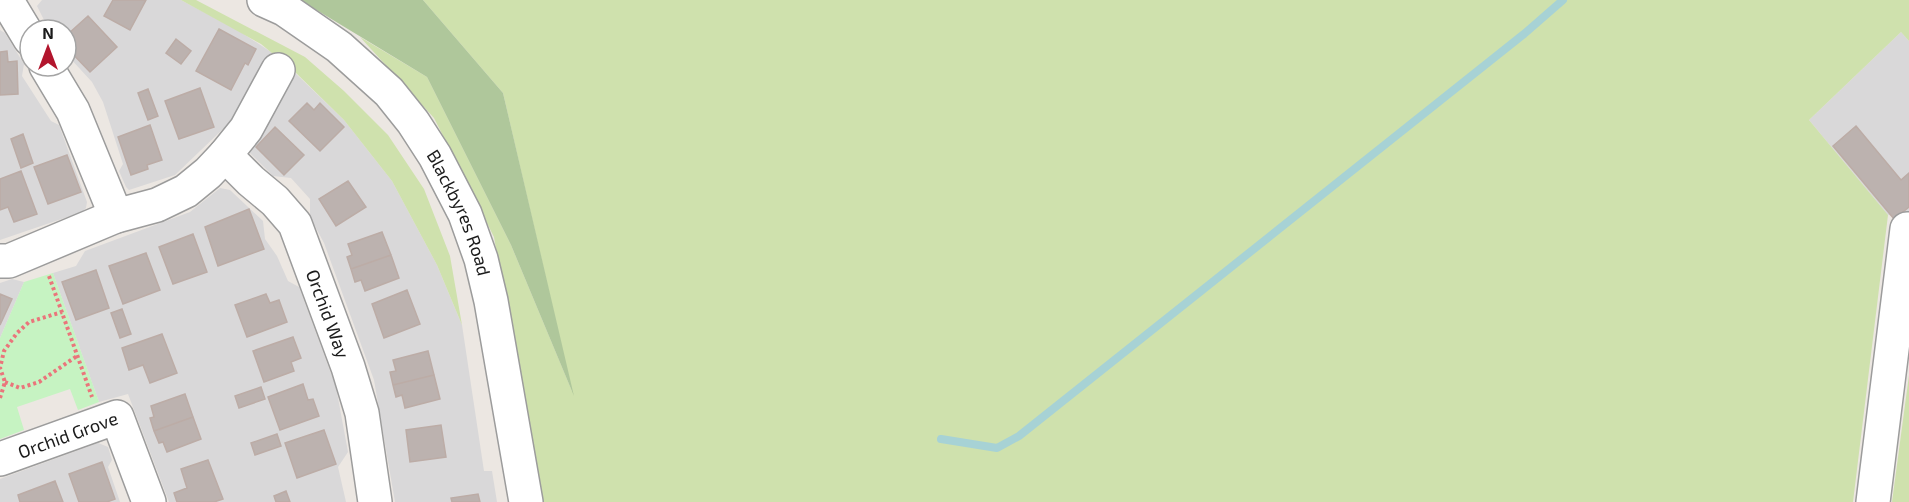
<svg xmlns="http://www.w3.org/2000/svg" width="1909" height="502" font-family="'Exo 2',sans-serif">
	<rect width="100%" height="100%" fill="#ece7e2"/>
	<path fill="#d9d8d9" d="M42 0H181L239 31 277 56 229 132 224 128 175 175 129 190 126 187 119 171 123 164 103 102 92 82 69 57 66 58V30H49L37 6Z
		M0 30 5 33 24 64 22 76 51 121 59 125 87 202 86 208 82 212 0 240Z
		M1901 32 1909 41V218L1888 215 1809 120Z
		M292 70 344 120 392 181 437 265 462 325 484 471H492L497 502H395L374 380 324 243 310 217V199L291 178 273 176 246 149Z
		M220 188 230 190 263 221 265 239 277 256 288 281 299 287 336 387 348 452 338 467 346 502H169L128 394 99 402 53 273 76 266 85 251 190 212Z
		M12 279 24 282 0 338V283Z
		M98 443 108 447 112 460 108 467 120 502H0V479Z"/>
	<path fill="#cfe1ad" d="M181 0H196L305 57 344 91 388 135 424 189 450 256 462 325 437 265 392 181 344 120 295 72 261 44Z
		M423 0H1909V41L1901 32 1809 120 1888 215 1853 502H539L494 237 434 118 360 37 427 77 511 245 572 391 503 93Z
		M1909 375V502H1892Z"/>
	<path fill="#afc79b" d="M300 0H423L503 93 574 396 511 245 427 77Z"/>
	<path fill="#c6f3c2" d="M53 273 99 402 78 410 70 389 17 407 24 430 0 439V338L24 282Z"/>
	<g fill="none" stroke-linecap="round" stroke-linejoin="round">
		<path stroke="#a7d2d5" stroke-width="8" d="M941 439 997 448 1019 436 1524 34 1563 0"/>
	</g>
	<path fill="#bcb2af" stroke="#bcaca6" stroke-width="1.5" d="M113 0H146L130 30 104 16Z
		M88 16 117 47 90 72 67 48 74 41 68 34Z
		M219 29 256 49 248 65 245 63 231 90 196 71Z
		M176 39 191 51 181 64 166 53Z
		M7 51 8 62 17 61 18 94 0 95V52Z
		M200 88 214 127 179 139 165 101Z
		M148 89 158 116 148 120 138 93Z
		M307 103 314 110 320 103 344 127 320 151 289 121Z
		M150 125 162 160 147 165 148 169 131 175 118 137Z
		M1856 126 1901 180 1909 173V207L1894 219 1833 146Z
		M275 127 304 155 284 175 256 147Z
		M23 134 33 163 21 168 11 139Z
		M67 155 81 192 48 204 34 167Z
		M21 171 37 214 14 222 8 207 0 210V179Z
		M348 181 366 207 336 226 319 199Z
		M249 209 264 249 218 266 205 227Z
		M382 232 391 255 351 269 347 257 352 255 348 244Z
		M193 234 207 272 173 284 159 247Z
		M146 253 160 290 123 304 109 266Z
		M391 255 399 278 365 291 361 280 355 282 351 269Z
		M96 270 109 308 76 320 62 282Z
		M407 290 420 324 384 338 372 304Z
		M0 294 12 299 0 325Z
		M266 294 270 303 279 300 287 322 247 337 235 305Z
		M122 309 131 334 120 338 111 313Z
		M162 334 177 373 150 383 143 365 129 370 122 348Z
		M293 337 301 358 291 362 294 371 264 382 253 351Z
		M428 351 434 375 393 385 390 372 396 371 393 360Z
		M434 375 440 399 405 408 402 395 396 397 393 385Z
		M303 384 308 400 313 399 319 416 280 430 268 397Z
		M261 387 265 399 239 408 235 396Z
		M185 394 193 417 154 431 150 418 154 417 151 406Z
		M193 417 201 439 167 452 163 442 159 443 154 431Z
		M441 425 446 457 410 462 406 430Z
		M324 430 336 464 297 478 285 443Z
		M277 434 281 446 255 455 251 443Z
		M208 460 223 499 214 502H177L174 493 187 488 181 469Z
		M102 462 115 499 107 502H79L69 474Z
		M55 481 63 502H20L18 495Z
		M286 491 290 502H276L274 496Z
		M478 494 480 502H452L451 498Z"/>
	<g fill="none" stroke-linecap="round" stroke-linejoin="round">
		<g stroke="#9c9c9c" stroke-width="36">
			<g id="minor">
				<path id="s1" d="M264 0 284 9 339 47 389 92 413 122 435 156 465 214 481 259 491 301 526 502"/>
				<path d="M10 6 30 39"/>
				<path d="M46 66 73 111 116 216"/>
				<path d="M225 155 246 129 278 70"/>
				<path id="s2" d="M0 261H9L116 216 157 205 186 191 208 173 225 155 251 181 275 201 295 224 348 367 362 413 375 502"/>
				<path id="s3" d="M0 459 117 417 149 502"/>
				<path d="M1873 502 1907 229"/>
			</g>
		</g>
		<path stroke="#ea757b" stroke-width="4" stroke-dasharray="3 3" stroke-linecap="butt" d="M49 276 92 397
			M5 382 20 388 39 382 77 356
			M0 398 5 382 0 368 4 351 17 333 29 322 62 312"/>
		<use href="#minor" stroke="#fff" stroke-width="33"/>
	</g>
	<g text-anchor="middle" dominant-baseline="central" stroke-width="4.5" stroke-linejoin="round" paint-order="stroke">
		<g font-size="18" fill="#1b1b1b" stroke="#fff">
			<text stroke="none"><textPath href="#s1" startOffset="297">Blackbyres Road</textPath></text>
			<text stroke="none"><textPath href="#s2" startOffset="447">Orchid Way</textPath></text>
			<text stroke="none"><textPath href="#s3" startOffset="72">Orchid Grove</textPath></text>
		</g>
	</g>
	<g transform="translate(48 48)"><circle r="28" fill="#ffffff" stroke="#a4a4a4" stroke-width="1.5"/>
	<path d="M0-4.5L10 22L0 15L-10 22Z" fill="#b2152d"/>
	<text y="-9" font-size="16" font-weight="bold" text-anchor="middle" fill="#1b1b1b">N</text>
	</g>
</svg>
